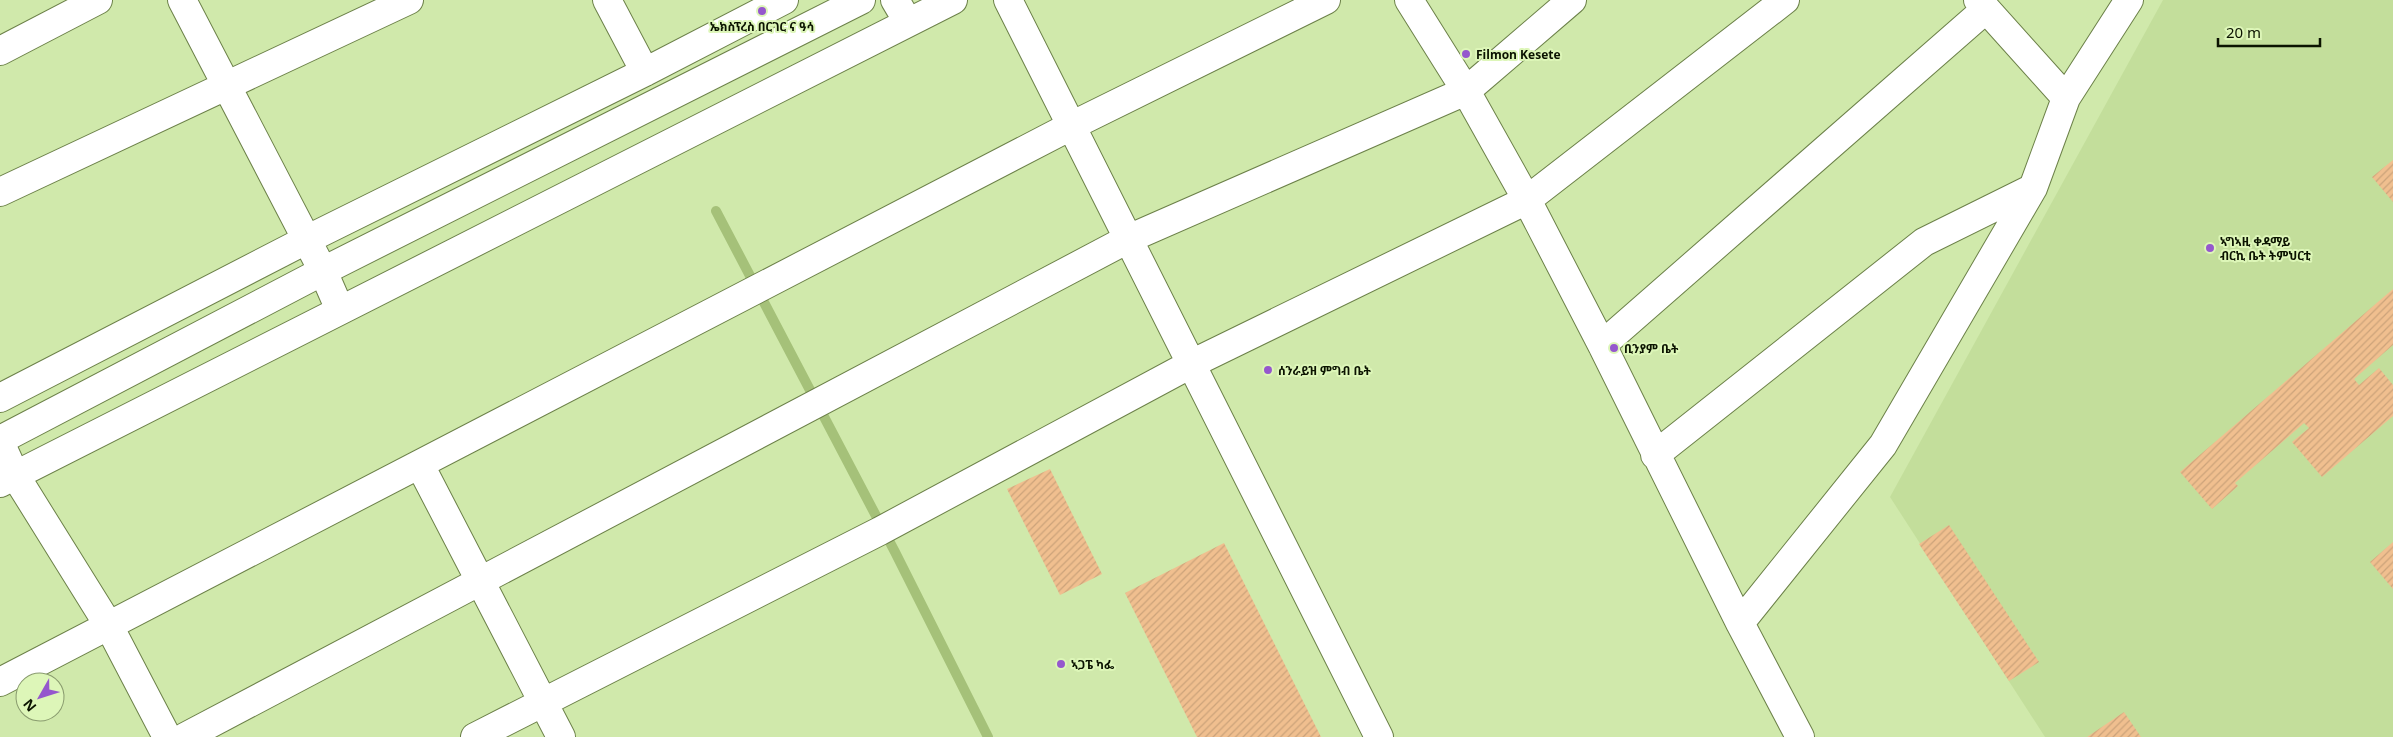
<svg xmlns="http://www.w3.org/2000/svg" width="2393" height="737" font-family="Georgia,'Noto Sans Ethiopic',serif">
	<defs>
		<pattern id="building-hatch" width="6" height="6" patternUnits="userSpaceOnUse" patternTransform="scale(1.25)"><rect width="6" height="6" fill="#f0bf8f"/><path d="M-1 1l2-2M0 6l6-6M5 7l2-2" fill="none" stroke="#cca37a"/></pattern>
	</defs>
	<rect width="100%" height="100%" fill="#d0e9ab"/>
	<path fill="#c3de9b" d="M2163 0H2393V737H2045L1890 497Z"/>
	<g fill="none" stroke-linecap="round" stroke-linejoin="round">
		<path stroke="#a5c179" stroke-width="10" d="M716 211 895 552 988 737"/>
	</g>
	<path fill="url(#building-hatch)" d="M2393 160V202L2372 177Z
		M2393 289V345L2354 379 2359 385 2379 368 2393 385V416L2322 477 2292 442 2309 428 2304 423 2235 483 2238 486 2212 509 2180 472Z
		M1050 469 1102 574 1060 595 1007 489Z
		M1949 525 2039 662 2009 681 1919 544Z
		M2393 542V589L2370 562Z
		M1224 543 1321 737H1197L1125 593Z
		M2124 712 2141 737H2087Z"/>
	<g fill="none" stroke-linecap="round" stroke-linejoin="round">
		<g stroke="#6c8149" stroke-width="30">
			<path id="street" d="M182 0 323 271 340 310
				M607 0 645 72
				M1008 0 1379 737
				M1409 0 1466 91 1527 200 1602 345 1740 623 1800 737
				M1978 0 2066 98
				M0 51 98 0
				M0 192 409 0
				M1602 345 1986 9
				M0 398 306 240 645 72 784 0
				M0 442 15 475 109 626 167 737
				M1655 455 1924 242 2033 188
				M420 465 561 737
				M1740 623 1883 445 2033 188 2066 98 2129 0
				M0 682 1071 126 1326 0
				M185 737 1128 239 1466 91 1572 0
				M475 737 880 531 1191 364 1527 200 1785 0"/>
		</g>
		<g stroke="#6c8149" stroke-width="30">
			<path id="highway" d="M895 0 908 22
				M0 440 323 271 861 0
				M0 483 953 0"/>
		</g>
		<use href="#street" stroke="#fff" stroke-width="28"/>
		<use href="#highway" stroke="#fff" stroke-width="28"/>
	</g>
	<g fill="#9557cd" stroke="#ddf6b8" stroke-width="2">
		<circle cx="762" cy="11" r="5"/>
		<circle cx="1466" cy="54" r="5"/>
		<circle cx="2210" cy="248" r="5"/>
		<circle cx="1614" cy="348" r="5"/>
		<circle cx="1268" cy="370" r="5"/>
		<circle cx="1061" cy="664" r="5"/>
	</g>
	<g text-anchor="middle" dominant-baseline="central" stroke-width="4" stroke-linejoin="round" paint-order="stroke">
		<g font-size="12" font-weight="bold" fill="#0b1300" stroke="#ddf6b8" text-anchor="start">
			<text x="762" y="26" text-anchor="middle">ኤክስፕረስ በርገር ና ዓሳ</text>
			<text x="1476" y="54">Filmon Kesete</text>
			<text x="2220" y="241">ኣግኣዚ ቀዳማይ<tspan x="2220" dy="14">ብርኪ ቤት ትምህርቲ</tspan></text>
			<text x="1624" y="348">ቢንያም ቤት</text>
			<text x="1278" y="370">ሰንራይዝ ምግብ ቤት</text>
			<text x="1071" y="664">ኣጋፔ ካፌ</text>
		</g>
	</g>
	<g transform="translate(40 697) rotate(231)"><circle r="24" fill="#ddf6b8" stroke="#899b6e"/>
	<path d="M0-4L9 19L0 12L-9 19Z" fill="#9557cd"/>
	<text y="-8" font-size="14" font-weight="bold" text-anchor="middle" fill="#0b1300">N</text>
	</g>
	<path d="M2218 38v8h102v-8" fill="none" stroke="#0b1300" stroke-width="2.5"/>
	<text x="2226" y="38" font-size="15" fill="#0b1300" stroke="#ddf6b8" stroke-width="4" paint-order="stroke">20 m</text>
</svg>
